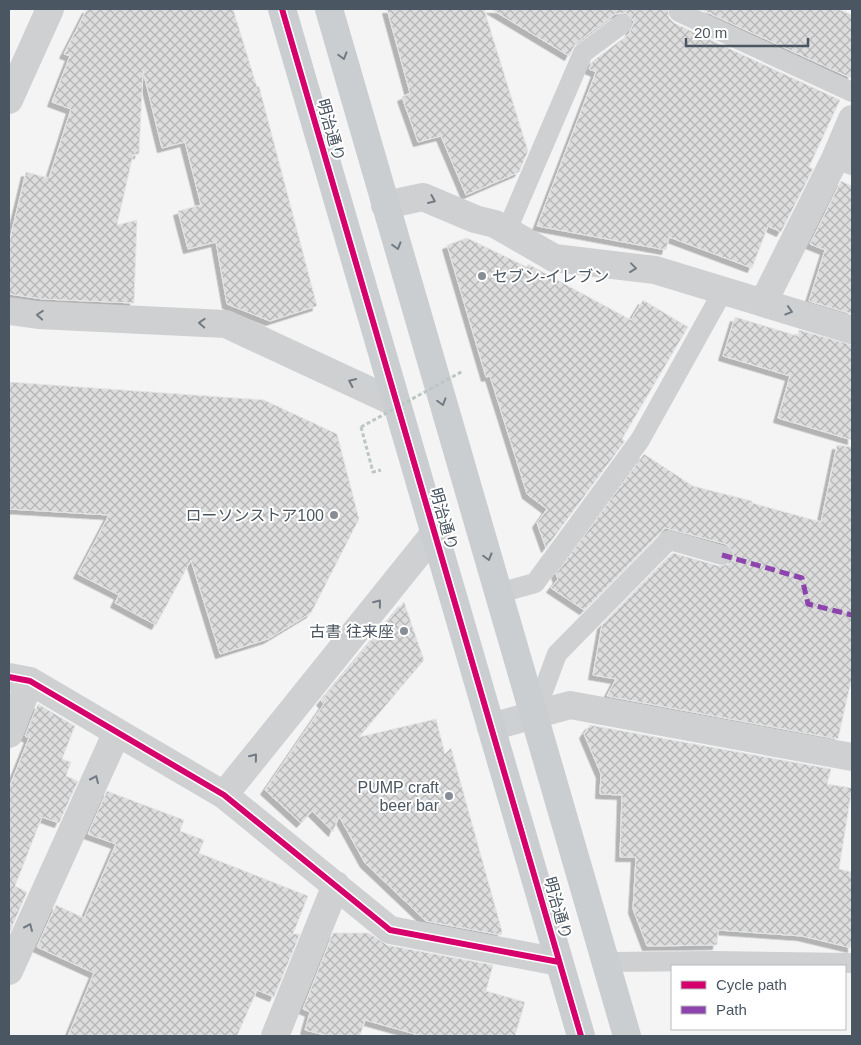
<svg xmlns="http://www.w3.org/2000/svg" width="861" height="1045" font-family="Helvetica,'Noto Sans JP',sans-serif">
	<defs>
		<pattern id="building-cross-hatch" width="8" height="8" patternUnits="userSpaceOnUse" patternTransform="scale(1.25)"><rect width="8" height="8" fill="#ddddde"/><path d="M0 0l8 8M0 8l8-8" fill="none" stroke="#b5b6b7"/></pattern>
		<filter id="shadow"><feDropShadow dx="-4.5" dy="4.5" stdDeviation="0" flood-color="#0004"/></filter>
	</defs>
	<rect width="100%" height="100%" fill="#f4f4f4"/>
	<path fill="url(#building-cross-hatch)" stroke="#e5e6e7" filter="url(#shadow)" d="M87 9H233L257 87 259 86 317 306 270 321 227 304 216 242 188 249 178 211 201 205 185 142 162 148 143 71 139 154 133 155 117 225 137 220 134 303 43 299 9 294V243L26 172 49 178 71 109 52 102 70 56 64 54Z
		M387 9H484L528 151 519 172 466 195 441 136 418 142 402 97 410 93Z
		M491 9H668L669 18 674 23 840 100 809 167 813 169 781 232 768 226 752 268 669 237 666 250 537 226 596 72 589 69 593 61 629 34 634 22 626 13 615 14 576 43 569 56Z
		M700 9H838L852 15V75L851 78Z
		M841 181 852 186V314L809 301 825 250 810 244Z
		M467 238 527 267 528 264 631 320 643 300 688 327 622 439 625 441 546 548 537 523 547 509 527 494 490 376 486 377 447 245Z
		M735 317 798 336 799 330 852 345V440L778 418 790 376 723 356Z
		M9 382 264 400 337 434 359 519 311 613 268 639 220 654 191 560 156 625 115 603 119 595 78 574 109 515 9 509Z
		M837 445 852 447V677L838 739 607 696 616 679 593 675 602 625 673 553 719 566 730 564 734 558 733 552 726 544 666 528 661 532 584 610 551 588 558 579 556 574 644 454 693 486 752 501V503L821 522Z
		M404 602 424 660 359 737 436 719 445 754 451 748 502 931 501 935 426 921 365 863 339 816 333 832 312 811 301 823 265 790 324 704 321 701Z
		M38 704 75 726 62 759 71 762 66 776 78 781 59 823 42 817 15 886 27 892 9 934V788L29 738 25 736Z
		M590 725 831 769 827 784 852 788 839 869 852 872V948L802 936 718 930 717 945 647 946 633 909 636 857H620L622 795 600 794 601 774 584 734Z
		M107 791 184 820 180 831 204 840 199 853 308 896 293 934H300L274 997 257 990 237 1036H68L94 973 37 947 56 905 84 918 116 844 88 834Z
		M333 933H369L387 945 493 965 486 991 525 1002 515 1036H422L365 1020 360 1036H329L305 1030 310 1012 303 1009Z"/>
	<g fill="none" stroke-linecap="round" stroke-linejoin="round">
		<path stroke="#bcc7c4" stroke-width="3" stroke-dasharray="4 2.5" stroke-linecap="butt" d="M361 427 373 472 381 470"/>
		<path stroke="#ced0d2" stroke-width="20" d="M679 12 852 92
			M835 159 852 165
			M507 230 583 53 622 24
			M499 593 535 583 640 440 723 291
			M534 716 557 654 669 540 722 555
			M607 962 714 961 852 963"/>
		<path stroke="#ced0d2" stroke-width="28" d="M9 100 50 9
			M385 205 423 197 475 219 495 224 554 258 655 270 852 330
			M763 303 835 159 852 119
			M9 311 38 315 226 324 396 403
			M9 677 30 681 224 795 390 930 559 962
			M491 727 570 705 852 757
			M9 734 30 681
			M224 795 434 534
			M9 971 117 732
			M275 1036 336 885"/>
		<path stroke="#caced1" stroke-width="28" d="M282 9 581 1036
			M329 9 627 1036"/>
		<path stroke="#bcc7c4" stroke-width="3" stroke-dasharray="4 2.5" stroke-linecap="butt" d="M361 427 463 371"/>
		<path stroke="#8e44ad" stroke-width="5" stroke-dasharray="10 5" stroke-linecap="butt" d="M722 555 802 578 808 604 852 615"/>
		<g stroke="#fff" stroke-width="9">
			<path id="cycleway" d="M282 9 581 1036
				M9 677 30 681 224 795 390 930 559 962"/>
		</g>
		<use href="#cycleway" stroke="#d6006c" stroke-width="6"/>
	</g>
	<defs><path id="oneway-chevron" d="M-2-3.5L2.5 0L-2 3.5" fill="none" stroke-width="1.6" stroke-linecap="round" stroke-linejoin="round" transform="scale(1.25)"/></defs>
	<g stroke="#707a83">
		<use href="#oneway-chevron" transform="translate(343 56) rotate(74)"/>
		<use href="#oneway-chevron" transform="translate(397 246) rotate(74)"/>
		<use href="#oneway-chevron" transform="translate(442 402) rotate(74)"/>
		<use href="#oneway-chevron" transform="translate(488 557) rotate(74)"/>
	</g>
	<g stroke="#727b83">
		<use href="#oneway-chevron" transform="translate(432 200) rotate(23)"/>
		<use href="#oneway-chevron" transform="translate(633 268) rotate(7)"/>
		<use href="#oneway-chevron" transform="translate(789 311) rotate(17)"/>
		<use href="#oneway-chevron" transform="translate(40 315) rotate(-175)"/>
		<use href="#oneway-chevron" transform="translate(202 323) rotate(-177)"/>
		<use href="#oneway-chevron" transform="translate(352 382) rotate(-155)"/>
		<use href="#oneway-chevron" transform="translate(378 603) rotate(-51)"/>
		<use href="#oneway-chevron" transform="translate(254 757) rotate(-51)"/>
		<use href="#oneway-chevron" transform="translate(95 779) rotate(-66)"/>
		<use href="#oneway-chevron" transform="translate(29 927) rotate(-66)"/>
	</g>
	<g fill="#868d94" stroke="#fff" stroke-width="2">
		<circle cx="482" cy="276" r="5"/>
		<circle cx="334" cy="515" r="5"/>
		<circle cx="404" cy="631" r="5"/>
		<circle cx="449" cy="796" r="5"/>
	</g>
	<g text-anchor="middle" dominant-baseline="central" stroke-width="4" stroke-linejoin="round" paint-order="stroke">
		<g font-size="16" fill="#4a5661" stroke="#fff">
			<text transform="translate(331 130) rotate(74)">明治通り</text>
			<text transform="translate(444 519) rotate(74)">明治通り</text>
			<text transform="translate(558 908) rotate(74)">明治通り</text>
		</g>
		<g font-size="16" fill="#4a5661" stroke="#fff" text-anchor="end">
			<text x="492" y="276" text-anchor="start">セブン-イレブン</text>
			<text x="324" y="515">ローソンストア100</text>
			<text x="394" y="631">古書 往来座</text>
			<text x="439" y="787">PUMP craft<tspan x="439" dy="18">beer bar</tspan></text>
		</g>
	</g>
	<rect width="861" height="1045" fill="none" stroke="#4a5661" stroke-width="20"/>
	<rect x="671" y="965" width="175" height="65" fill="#ffffff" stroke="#b7bbc0"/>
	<rect x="681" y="981" width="25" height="8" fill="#d6006c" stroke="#b7bbc0"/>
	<text x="716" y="990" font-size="15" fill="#4a5661">Cycle path</text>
	<rect x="681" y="1006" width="25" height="8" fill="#8e44ad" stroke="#b7bbc0"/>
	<text x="716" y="1015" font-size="15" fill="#4a5661">Path</text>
	<path d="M686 38v8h122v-8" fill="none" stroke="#4a5661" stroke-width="2.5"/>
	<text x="694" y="38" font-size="15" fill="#4a5661" stroke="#ffffff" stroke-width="4" paint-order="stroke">20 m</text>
</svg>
